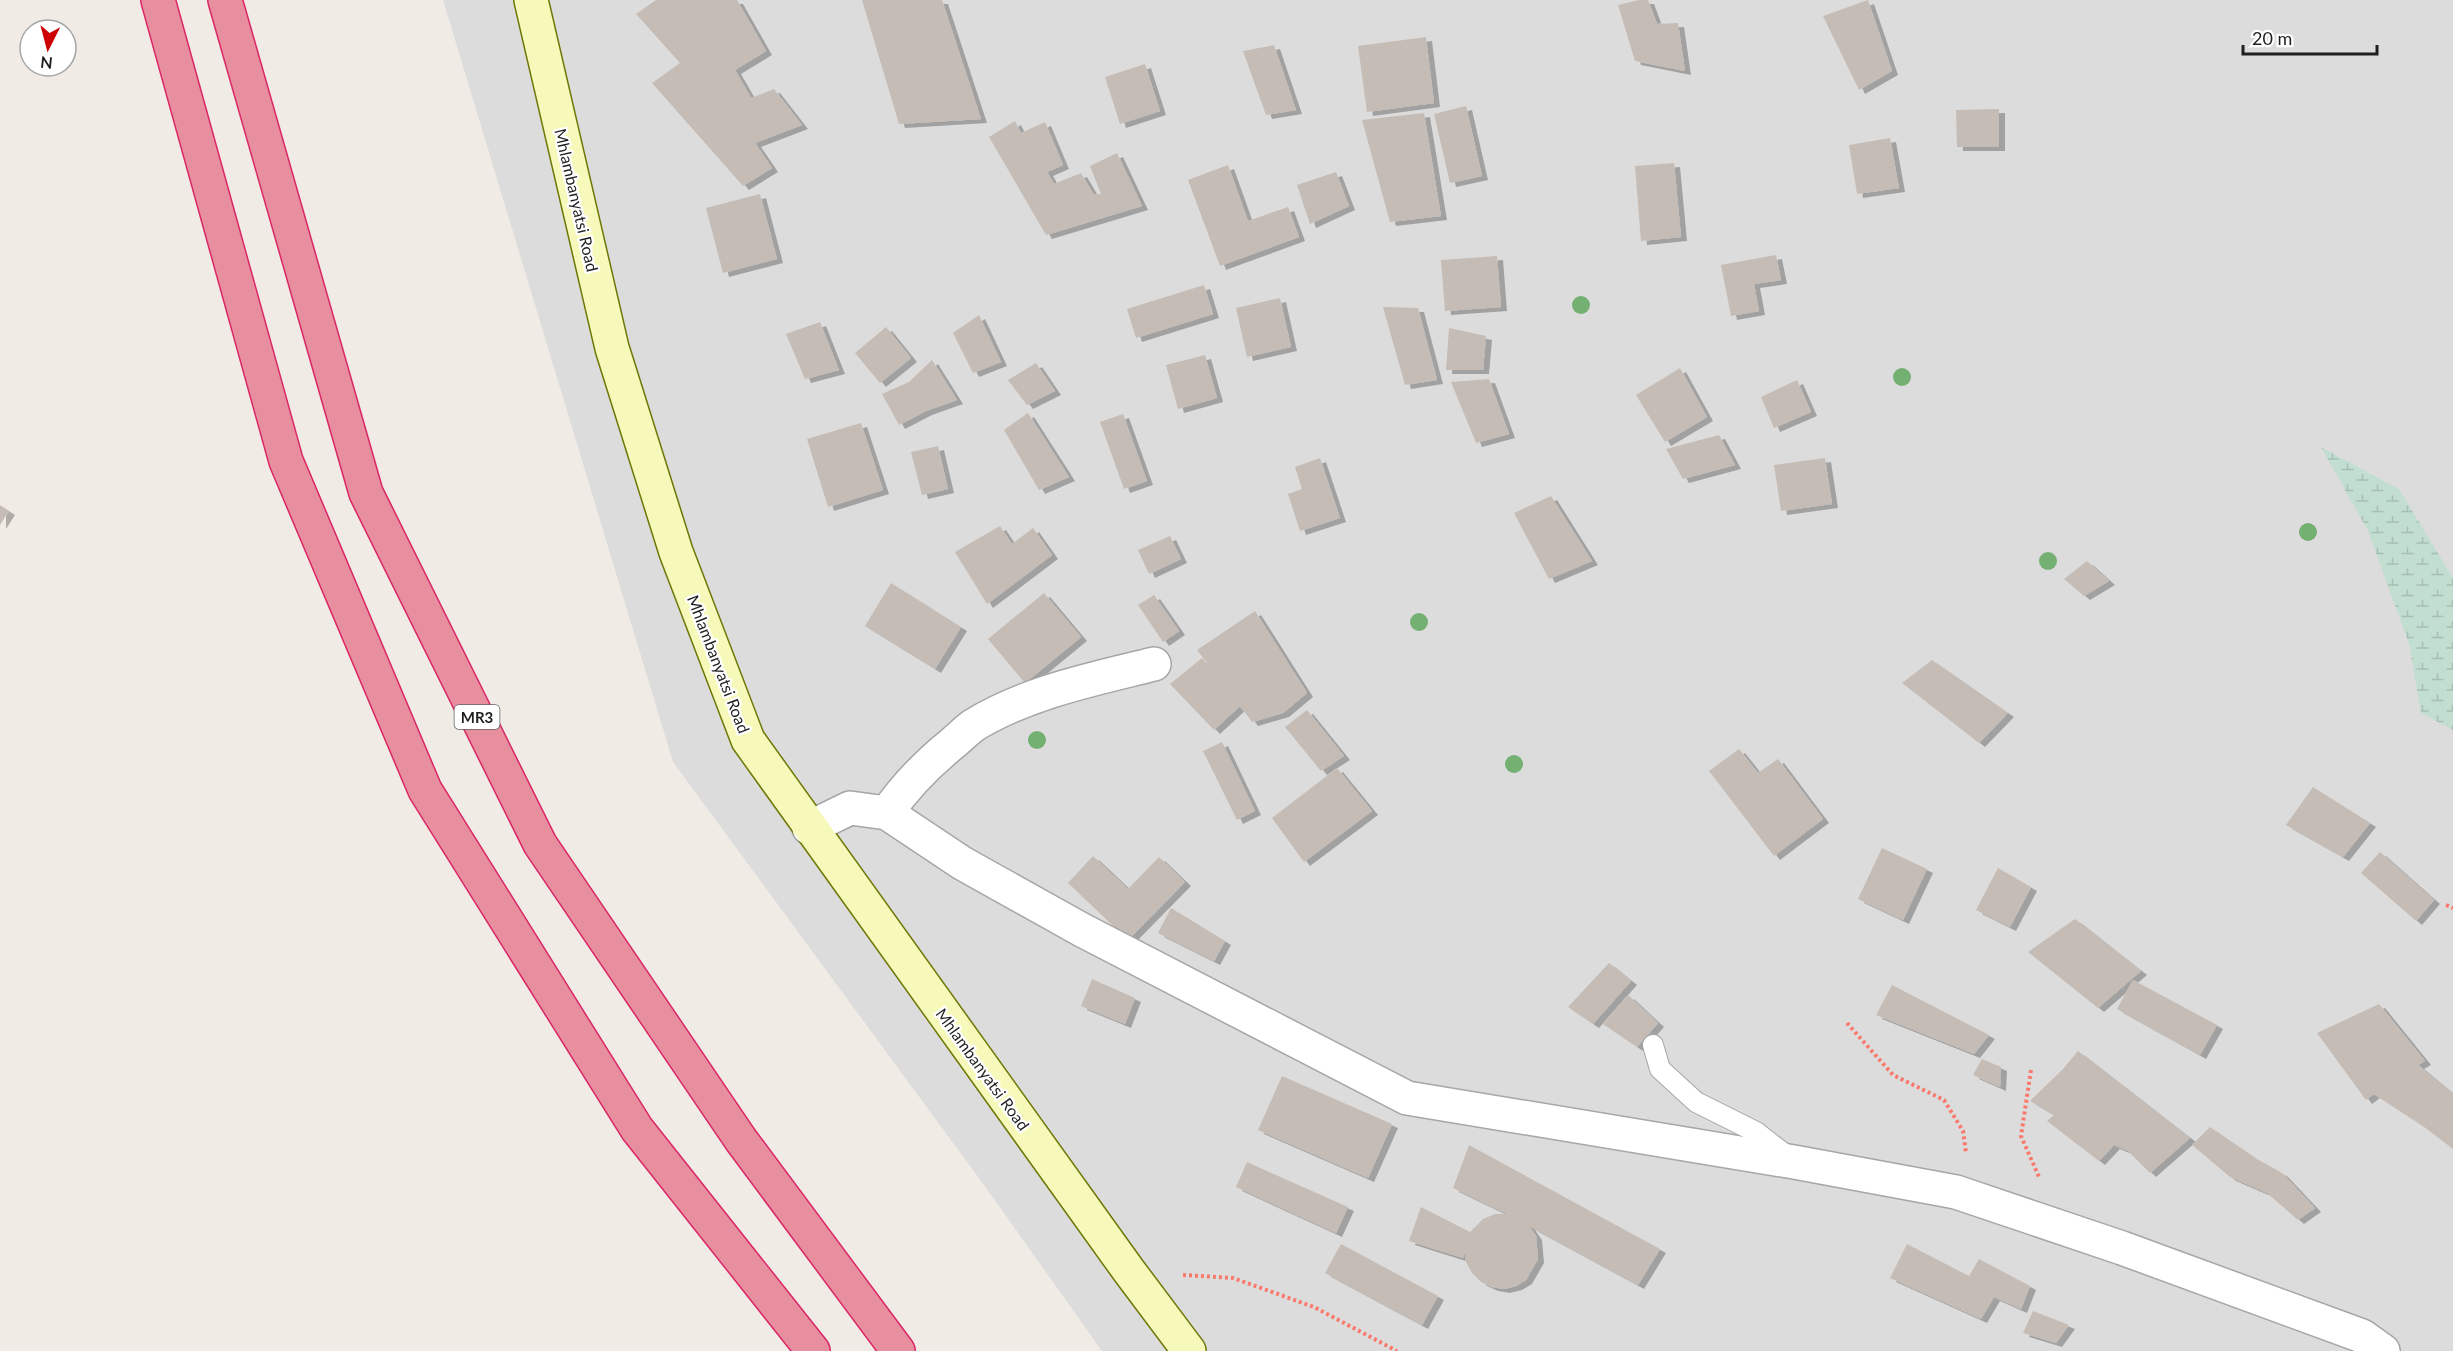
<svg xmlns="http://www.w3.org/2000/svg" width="2453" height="1351" font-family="Lato,sans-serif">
	<defs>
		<pattern id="wetland-marsh" width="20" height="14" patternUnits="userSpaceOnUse" patternTransform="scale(1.5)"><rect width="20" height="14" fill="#c2ded1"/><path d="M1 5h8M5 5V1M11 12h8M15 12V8" fill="none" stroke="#a6beb3"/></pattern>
		<filter id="shadow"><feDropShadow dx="6" dy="4" stdDeviation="0" flood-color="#0004"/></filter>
	</defs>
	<rect width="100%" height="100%" fill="#f0ece5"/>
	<path fill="#dddcdc" d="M443 0H2453V1351H1102L984 1185 673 762Z"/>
	<path fill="url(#wetland-marsh)" d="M2321 447 2399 489 2453 578V730L2421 713 2409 644 2368 531Z"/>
	<path fill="#c5bcb5" filter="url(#shadow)" d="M656 0H737L766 51 735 70 751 98 774 89 802 125 755 143 772 168 743 186 652 83 680 63 636 14Z
		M862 0H942L981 119 899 124Z
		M1639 0H1648L1657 24 1678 23 1685 71 1635 61 1618 5Z
		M1868 0 1892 71 1859 90 1823 16Z
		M1426 37 1434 103 1367 112 1358 46Z
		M1274 45 1296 110 1266 115 1243 51Z
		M1145 64 1160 111 1120 124 1105 77Z
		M1466 106 1482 176 1450 183 1434 114Z
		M1999 109V147H1957L1956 110Z
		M1424 113 1441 216 1390 222 1362 120Z
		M1015 121 1021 133 1045 122 1063 165 1047 172 1054 184 1081 173 1094 195 1101 194 1090 166 1117 153 1142 206 1046 235 989 137Z
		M1890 138 1899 188 1857 194 1849 145Z
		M1674 163 1681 237 1641 241 1635 166Z
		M1228 165 1248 221 1288 207 1299 237 1220 266 1188 180Z
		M1336 172 1349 206 1310 224 1297 185Z
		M760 194 777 259 723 273 706 208Z
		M1776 255 1781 280 1754 284 1759 311 1731 316 1721 265Z
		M1497 256 1501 307 1445 311 1441 260Z
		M1204 285 1213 314 1136 338 1127 309Z
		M1280 298 1291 347 1247 357 1236 308Z
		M1383 307 1418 308 1437 380 1405 385Z
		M979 315 1001 362 973 373 953 333Z
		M820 322 839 370 805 379 786 334Z
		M886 327 911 358 880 383 855 353Z
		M1449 328 1486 336 1483 370H1446Z
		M1205 355 1217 398 1178 409 1166 365Z
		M932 360 957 400 926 411 899 425 882 394 909 382Z
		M1036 363 1055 391 1027 405 1008 380Z
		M1680 368 1707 417 1665 442 1636 395Z
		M1489 379 1509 434 1476 443 1451 382Z
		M1797 380 1811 412 1774 428 1761 397Z
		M1028 413 1069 477 1039 490 1004 430Z
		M1123 414 1147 481 1124 489 1100 422Z
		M861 423 883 490 828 507 807 439Z
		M1719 435 1735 465 1683 479 1666 449Z
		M938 446 948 489 922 495 911 452Z
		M1320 458 1340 518 1300 531 1288 494 1302 489 1295 467Z
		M1825 458 1832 504 1781 511 1774 465Z
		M1551 496 1592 561 1549 579 1514 513Z
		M0 505 9 511 0 525Z
		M1000 526 1012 544 1033 528 1052 555 987 604 955 552Z
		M1170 536 1181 559 1149 574 1138 550Z
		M2087 561 2109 581 2084 596 2064 579Z
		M891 583 961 627 935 669 865 626Z
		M1044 593 1081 637 1025 683 988 639Z
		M1154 595 1179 631 1163 642 1138 605Z
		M1255 611 1307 693 1283 713 1252 722 1240 706 1214 730 1170 684 1202 658 1211 668 1197 650Z
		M1932 660 2008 713 1979 743 1902 683Z
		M1307 710 1344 756 1321 771 1285 727Z
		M1222 742 1255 811 1237 820 1203 751Z
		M1739 749 1758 773 1778 759 1823 819 1774 856 1709 771Z
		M1337 768 1372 811 1304 862 1272 818Z
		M2313 787 2370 823 2343 857 2286 825Z
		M1882 848 1927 869 1903 920 1858 899Z
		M2380 852 2434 900 2416 921 2361 873Z
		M1093 856 1128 889 1159 857 1185 882 1128 940 1068 883Z
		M1998 868 2031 887 2010 927 1976 910Z
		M1171 908 1225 941 1214 961 1158 933Z
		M2075 919 2141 971 2098 1008 2028 952Z
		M1609 963 1631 981 1593 1024 1568 1007Z
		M1092 979 1135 998 1125 1024 1081 1006Z
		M2133 980 2217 1025 2200 1055 2117 1009Z
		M1892 985 1989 1035 1974 1054 1876 1015Z
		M1628 995 1658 1023 1637 1047 1603 1024Z
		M2379 1004 2425 1061 2418 1065 2453 1094V1149L2423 1126 2374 1094 2366 1100 2317 1033Z
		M2078 1051 2190 1138 2150 1173 2128 1151 2114 1145 2099 1161 2047 1121 2054 1115 2030 1101 2063 1069Z
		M1982 1059 2001 1067 2000 1087 1973 1075Z
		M1282 1076 1392 1124 1368 1178 1258 1130Z
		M2210 1127 2255 1158 2282 1173 2315 1208 2298 1220 2267 1193 2230 1177 2192 1145Z
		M1469 1145 1660 1249 1638 1285 1529 1226 1536 1236 1538 1259 1526 1280 1516 1286 1504 1289 1492 1287 1481 1282 1472 1273 1466 1262 1465 1252 1463 1258 1409 1241 1421 1207 1470 1232 1483 1219 1495 1214H1507L1453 1188Z
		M1247 1162 1348 1207 1336 1233 1236 1187Z
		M1341 1244 1438 1296 1422 1325 1325 1273Z
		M1907 1244 1969 1276 1979 1259 2030 1286 2021 1309 1994 1297 1981 1319 1890 1278Z
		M2033 1311 2069 1325 2056 1343 2023 1333Z"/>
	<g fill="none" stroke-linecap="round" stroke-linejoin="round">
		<g stroke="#a6a6a6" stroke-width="22">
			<path id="lane" d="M1653 1045 1660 1069 1696 1102 1756 1132 1787 1156"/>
		</g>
		<g stroke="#a6a6a6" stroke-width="36">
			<path id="street" d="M887 813C906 785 927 764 953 743 960 737 967 730 974 725 1028 692 1094 679 1154 664
				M809 828 850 808 887 813 962 863 1082 930 1407 1098 1794 1162 1956 1192 2122 1248 2362 1336 2383 1351"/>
		</g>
		<g stroke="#6c7705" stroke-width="36">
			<path id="secondary" d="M531 0 612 348 676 552 748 740 1129 1271 1189 1351"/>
		</g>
		<g stroke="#da2666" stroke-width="36">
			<path id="highway" d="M158 0 286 461 425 790 637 1129 813 1351
				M225 0 366 493 540 844 741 1140 898 1351"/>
		</g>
		<path stroke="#f97a6d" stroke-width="4" stroke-dasharray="3 3" stroke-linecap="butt" d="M2446 905 2453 908
			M1847 1023 1893 1075 1944 1100 1963 1131 1966 1153
			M2031 1070 2021 1136 2039 1177
			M1183 1275 1233 1278 1314 1307 1397 1351"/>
		<use href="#lane" stroke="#fff" stroke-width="20"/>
		<use href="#street" stroke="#fff" stroke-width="33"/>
		<use href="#secondary" stroke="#f7f9ba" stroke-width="33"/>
		<use href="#highway" stroke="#e78e9f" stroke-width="33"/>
	</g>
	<g fill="#73b072">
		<circle cx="1581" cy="305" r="9"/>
		<circle cx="1902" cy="377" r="9"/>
		<circle cx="2308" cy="532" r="9"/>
		<circle cx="2048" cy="561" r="9"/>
		<circle cx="1419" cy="622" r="9"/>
		<circle cx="1037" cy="740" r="9"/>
		<circle cx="1514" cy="764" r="9"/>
	</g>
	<g text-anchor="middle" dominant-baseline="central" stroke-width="4.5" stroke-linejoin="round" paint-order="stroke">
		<rect fill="#fff" stroke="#626262" stroke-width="1.5" x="454.5" y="705" width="45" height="24" rx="4.5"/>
		<g font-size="15" font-weight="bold" fill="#1f1f1f">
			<text x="477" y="717">MR3</text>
		</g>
		<g font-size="16" fill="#1f1f1f" stroke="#fff">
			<text transform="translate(577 200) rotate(77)">Mhlambanyatsi Road</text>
			<text transform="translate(719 664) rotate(69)">Mhlambanyatsi Road</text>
			<text transform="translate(983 1069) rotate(54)">Mhlambanyatsi Road</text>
		</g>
	</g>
	<g transform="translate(48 48) rotate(186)"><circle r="28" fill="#ffffff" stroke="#a5a5a5" stroke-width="1.5"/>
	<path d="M0-4.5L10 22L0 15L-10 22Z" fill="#cd0103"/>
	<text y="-9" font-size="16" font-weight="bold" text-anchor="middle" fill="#1f1f1f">N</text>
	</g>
	<path d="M2243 45v9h134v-9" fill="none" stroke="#1f1f1f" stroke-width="3"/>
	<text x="2252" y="45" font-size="18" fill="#1f1f1f" stroke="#ffffff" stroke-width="4.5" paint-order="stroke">20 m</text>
</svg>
